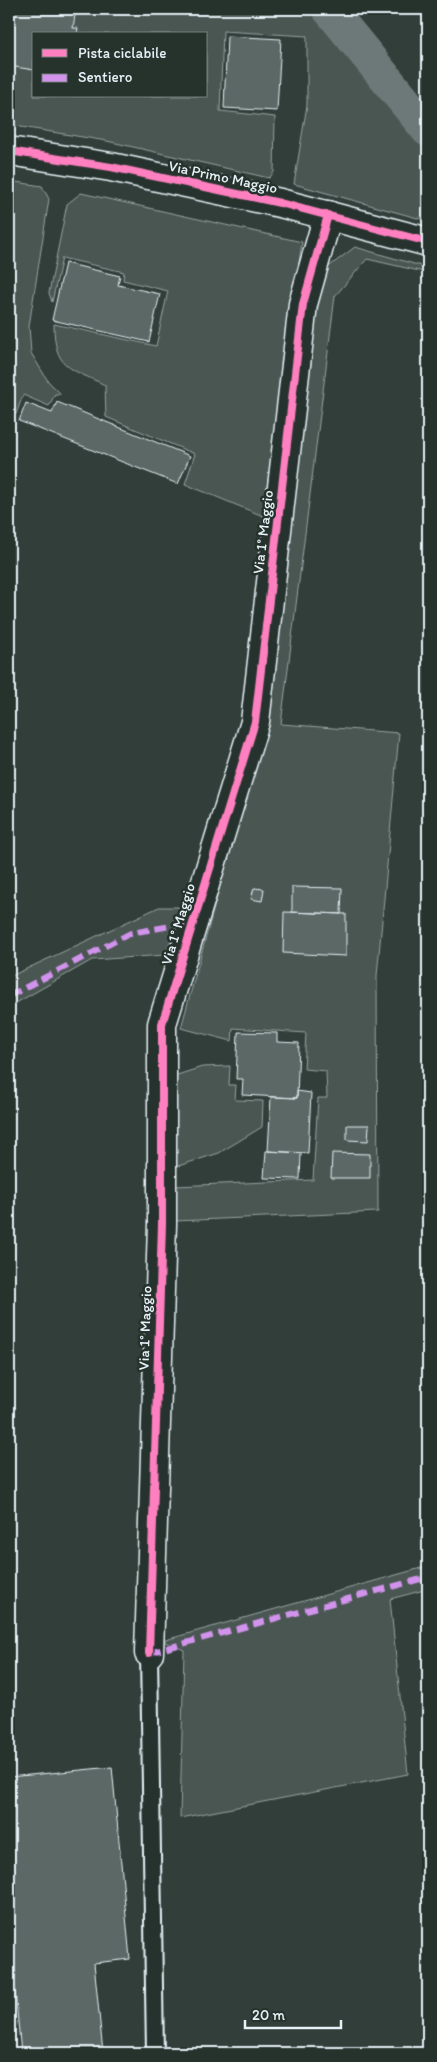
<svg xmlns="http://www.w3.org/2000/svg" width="437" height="2062" font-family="Itim,sans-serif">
	<rect width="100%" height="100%" fill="#323e39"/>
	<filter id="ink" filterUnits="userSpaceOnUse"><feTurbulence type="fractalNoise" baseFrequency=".02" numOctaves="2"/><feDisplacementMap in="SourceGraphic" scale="10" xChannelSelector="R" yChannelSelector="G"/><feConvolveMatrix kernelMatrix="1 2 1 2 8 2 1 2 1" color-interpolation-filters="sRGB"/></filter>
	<g filter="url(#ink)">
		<path fill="#495651" stroke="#98a4a4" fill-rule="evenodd" d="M9 9H347L428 107V221L294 184 307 105V36L223 31 220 111 275 117 274 172 269 178 107 141 9 125ZM34 34H206V96H34Z
			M9 181 42 186 49 199 29 326 31 353 48 381 61 394H55L49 406 23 395 16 414 9 412Z
			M81 193 302 242 263 516 185 484 195 454 106 417 105 385C70 368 54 369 54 324L156 346 168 291 123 280 124 272 62 258 52 302 49 293 67 204Z
			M355 247 428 268V273L367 259 335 296 281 724 399 733 377 976 378 1212 175 1221V1186L313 1180 318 1098H327L326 1071 304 1069 306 1033 233 1028 232 1041 181 1028 265 722 317 295 327 268Z
			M159 907H181L166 955 92 960 9 1007V977Z
			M230 1066 229 1085H236L235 1100 263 1101 262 1127 219 1153 175 1167 174 1076 202 1067Z
			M428 1566V1589L390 1599 408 1774 180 1818 184 1650 162 1641Z"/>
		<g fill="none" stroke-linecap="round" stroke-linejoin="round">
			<path stroke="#6d7978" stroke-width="34" d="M329 9 428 130"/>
		</g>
		<path fill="#5c6865" stroke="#e8f1f8" d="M9 9H76L73 28H78L77 34H34V70L9 66Z
			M227 36 281 39 277 111 224 108Z
			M65 263 120 276 118 285 160 294 149 342 52 320Z
			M57 402 190 456 178 484 19 421 26 403 52 413Z
			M292 887 342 888 341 914 292 912Z
			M254 888 264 889 262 901 251 899Z
			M284 912 346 914V956L283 953Z
			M238 1032 277 1033V1042L299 1043 297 1098 242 1095 243 1079H236Z
			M297 1091 311 1093 308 1153 268 1151 271 1097 297 1098Z
			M347 1125H369L368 1141 347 1140Z
			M266 1151 301 1153 300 1179 264 1178Z
			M332 1153 370 1154V1178H331Z
			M112 1767 130 1959 94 1963 103 2053H21L13 1970H9V1777Z"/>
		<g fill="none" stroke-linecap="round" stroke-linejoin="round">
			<g stroke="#e8f1f8" stroke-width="20">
				<path id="service" d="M149 1653 155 2053"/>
			</g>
			<g stroke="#e8f1f8" stroke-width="31">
				<path id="minor" d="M149 1653 162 1224V1024L255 722 303 304 328 215"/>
			</g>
			<g stroke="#e8f1f8" stroke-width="31">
				<path id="tertiary" d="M9 151 111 167 280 203 428 242"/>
			</g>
			<use href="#service" stroke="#26332d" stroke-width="16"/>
			<use href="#minor" stroke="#26332d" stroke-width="28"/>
			<use href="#tertiary" stroke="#26332d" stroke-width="28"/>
			<path stroke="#d193ec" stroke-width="6" stroke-dasharray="12 6" stroke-linecap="butt" d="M9 996 131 933 193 922
				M149 1653 428 1577"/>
			<g stroke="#26332d" stroke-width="11">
				<path id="cycleway" d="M9 151 111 167 280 203 428 242
					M149 1653 162 1224V1024L255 722 303 304 328 215"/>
			</g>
			<use href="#cycleway" stroke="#ff80c0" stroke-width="8"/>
		</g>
	</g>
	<g text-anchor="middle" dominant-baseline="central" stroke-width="5" stroke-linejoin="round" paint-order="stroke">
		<g font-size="15" fill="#e8f1f8" stroke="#26332d">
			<text transform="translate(223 177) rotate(12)">Via Primo Maggio</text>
			<text transform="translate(263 532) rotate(-83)">Via 1° Maggio</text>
			<text transform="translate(178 924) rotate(-73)">Via 1° Maggio</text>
			<text transform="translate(145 1328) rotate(-88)">Via 1° Maggio</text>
		</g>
	</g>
	<rect width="437" height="2062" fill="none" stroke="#26332d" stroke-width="30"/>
	<rect x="15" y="15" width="407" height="2032" fill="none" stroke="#e8f1f8" stroke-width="2" filter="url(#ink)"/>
	<rect x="32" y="32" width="175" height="65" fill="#26332d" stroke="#747f7e"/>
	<rect x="42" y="49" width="25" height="8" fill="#ff80c0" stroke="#747f7e"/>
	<text x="78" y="58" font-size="15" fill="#e8f1f8">Pista ciclabile</text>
	<rect x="42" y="74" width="25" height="8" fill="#d193ec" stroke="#747f7e"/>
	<text x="78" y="82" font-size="15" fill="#e8f1f8">Sentiero</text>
	<path d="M245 2020v8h96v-8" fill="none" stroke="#e8f1f8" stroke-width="2.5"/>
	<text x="252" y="2020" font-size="15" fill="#e8f1f8" stroke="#26332d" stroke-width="4" paint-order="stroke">20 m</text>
</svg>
